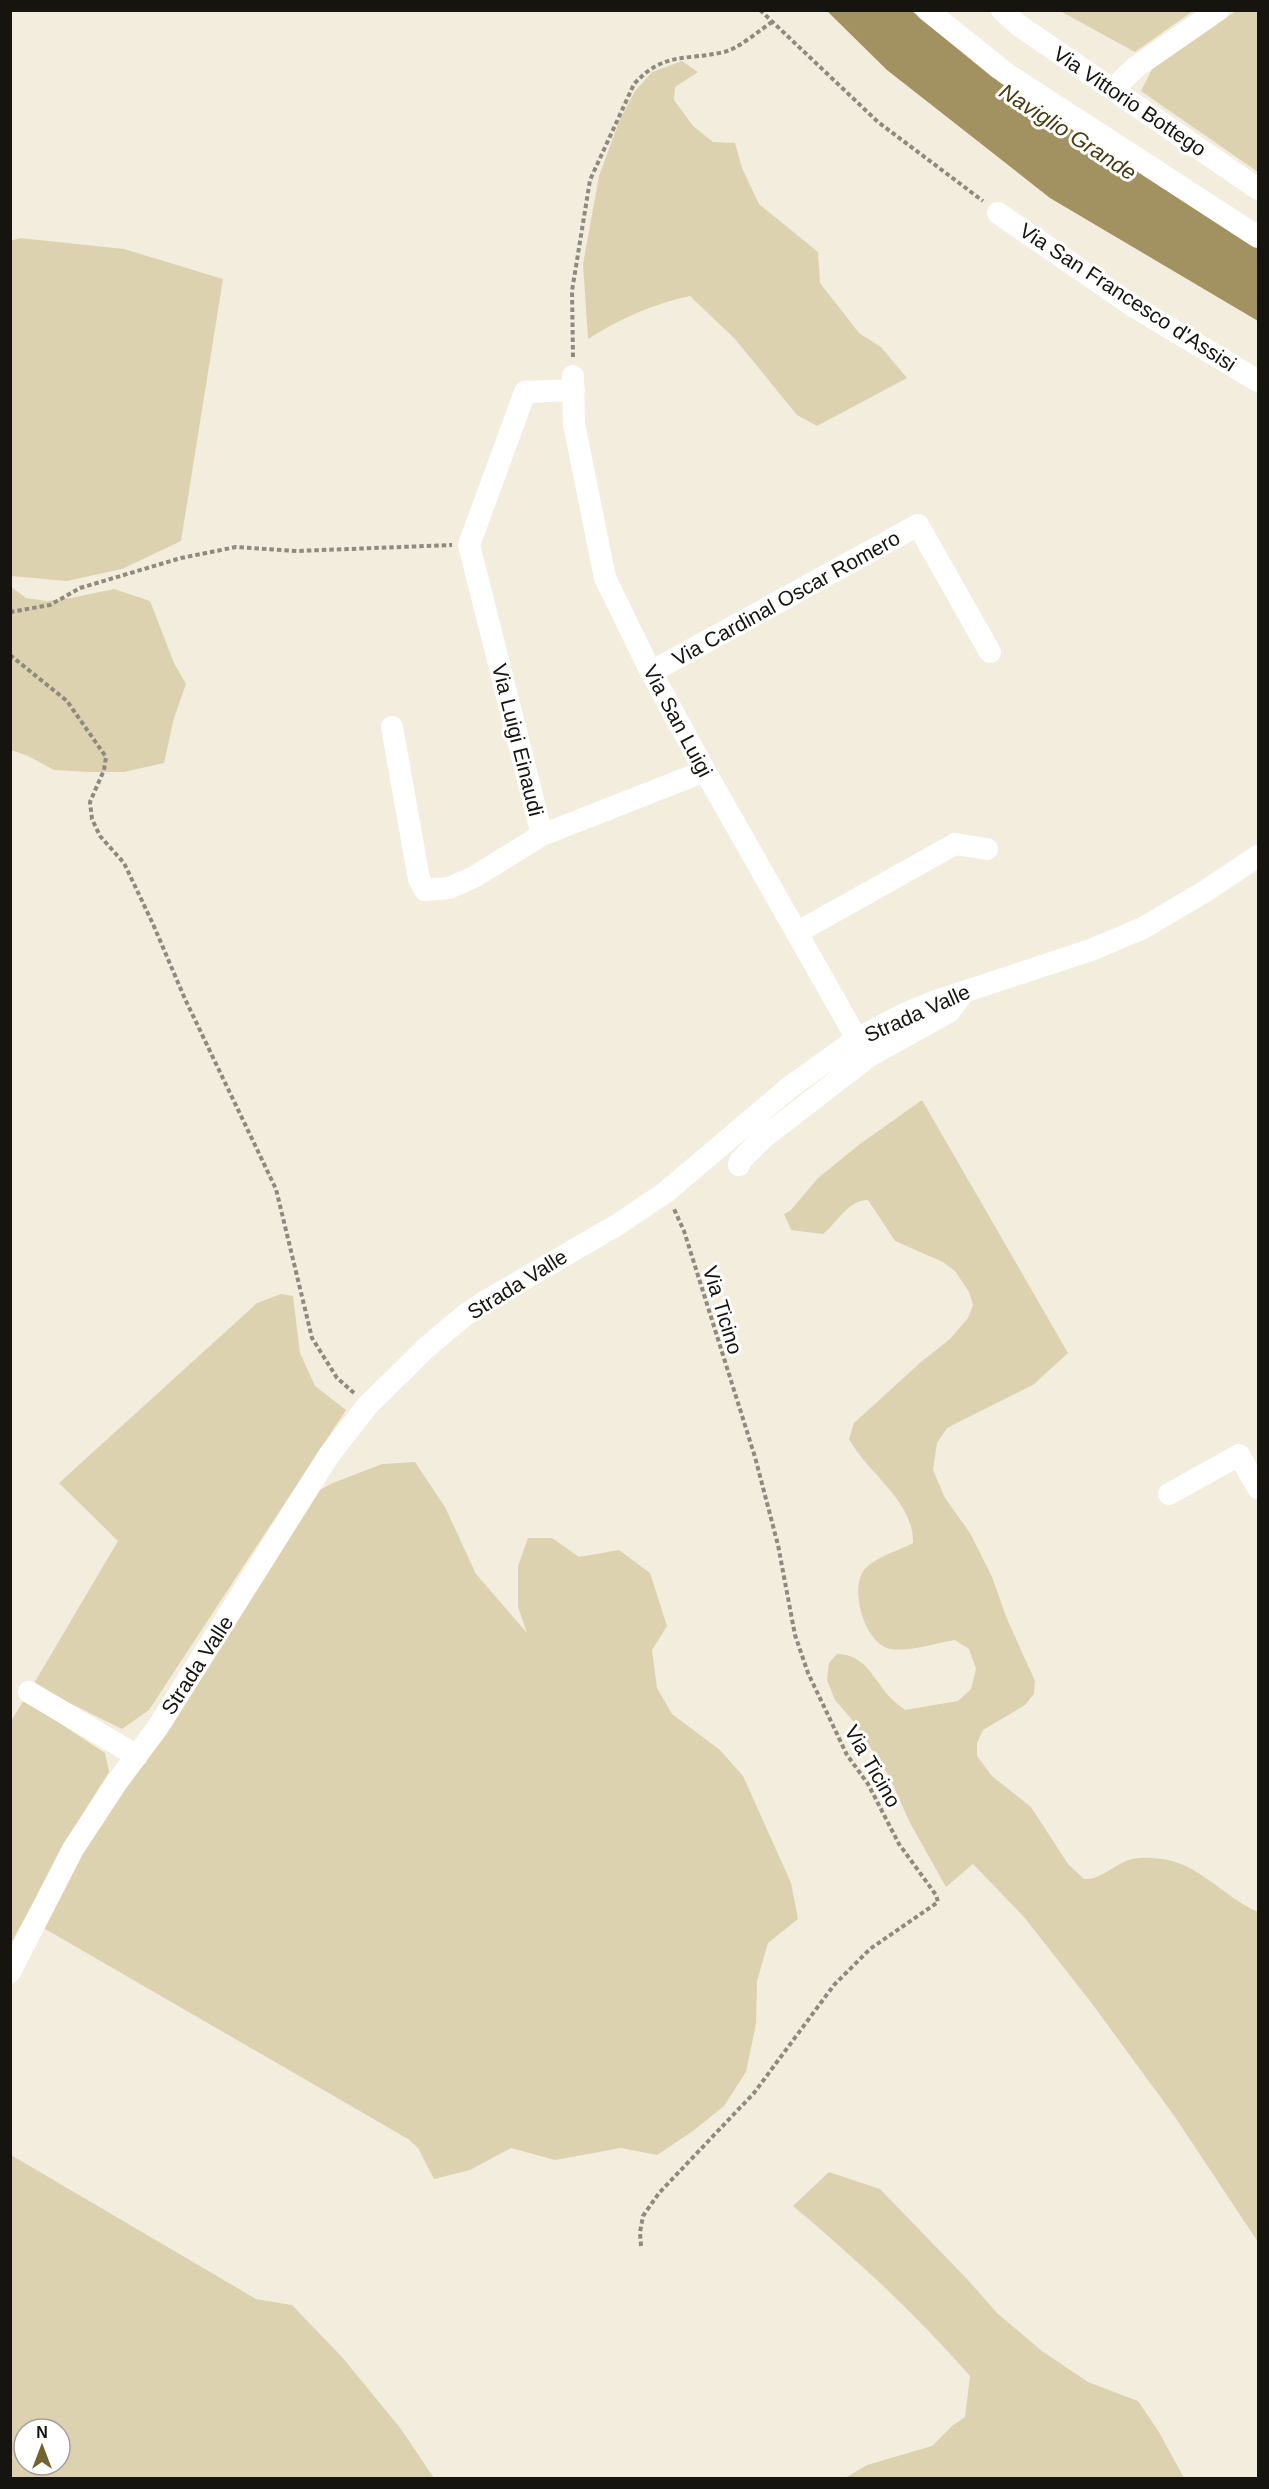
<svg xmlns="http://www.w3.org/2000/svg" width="1269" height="2489" font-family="Arial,sans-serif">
	<rect width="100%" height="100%" fill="#f3eddd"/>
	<path fill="#ddd2b0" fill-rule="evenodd" d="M1060 11H1193L1135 52Z
		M1236 11H1258V172L1141 91 1152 69Z
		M682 61 698 72 675 87 674 100 693 126 713 142 735 143 742 168 759 204 818 252 820 283 859 333 881 347 907 378 817 426 797 415 735 339 690 296C653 304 619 319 588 339L583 264 599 176 620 119 635 91 652 72Z
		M20 238 124 249 223 279 181 541 122 569 67 581 11 576 10 241Z
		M10 586 26 598 47 601 71 598 114 589 150 601 174 663 186 684 174 718 164 763 124 772H87L54 770 28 756 11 750Z
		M922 1100 1068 1353 1033 1385 947 1428 937 1443 933 1470 945 1498 970 1533 992 1577 1007 1619 1035 1681 1034 1694 1025 1705 983 1730 977 1743V1756L992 1776 1031 1807 1068 1864 1084 1879C1104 1880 1118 1859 1139 1858 1195 1854 1213 1891 1258 1912V2242L1175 2117 1090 2001 1024 1917 973 1864 946 1887 909 1821 889 1776 854 1722 835 1700 827 1680 829 1663 837 1654C864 1654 872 1676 887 1694 892 1700 899 1705 905 1710L958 1701 971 1689 976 1669 969 1649 955 1640C935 1643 911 1652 891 1649 865 1645 849 1590 864 1570 875 1557 898 1551 913 1543 914 1501 868 1474 849 1439L854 1423 921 1362 950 1339 968 1318 973 1305 969 1292 955 1271 943 1262 895 1241 868 1200C848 1200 837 1223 823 1234L791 1230 784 1214 791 1210 818 1178 860 1144Z
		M281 1294 293 1296 300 1353 315 1386 346 1410 149 1710 122 1729 33 1685 118 1541 59 1483 257 1303Z
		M415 1462 445 1507 476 1574 527 1633 518 1607V1566L528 1538H552L579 1557 619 1550 650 1573 667 1626 652 1650 657 1688 672 1714 720 1750 743 1776 791 1883 798 1919 768 1943 757 1981 756 2024 746 2072 724 2106 693 2131 657 2155 621 2148 555 2160 511 2148 470 2170 434 2179 418 2148 408 2139 40 1926 77 1858 310 1495 333 1483 382 1464Z
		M24 1700 105 1753 109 1772 82 1815 11 1943V1721Z
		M11 2155 256 2299 292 2305 342 2357 401 2429 434 2478H11ZM24 2429H60V2465H24Z
		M829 2172 880 2189 968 2280 997 2313 1042 2351 1088 2382 1138 2401 1159 2432 1184 2478H845L867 2465 932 2446 952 2426 965 2417 970 2376C916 2314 856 2259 793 2206Z"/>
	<path fill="#a39261" d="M827 11H912L992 77 1258 247V321L1050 198 887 70Z"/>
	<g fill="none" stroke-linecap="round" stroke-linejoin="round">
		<path stroke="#8e8a7e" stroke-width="4" stroke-dasharray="4.5 3" stroke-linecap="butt" d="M760 10 878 122 983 201
			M573 357 572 291 590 180 634 84C664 51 686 61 724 52 738 49 760 30 772 22
			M10 612 50 605 80 588 181 558 236 547 297 551 452 545
			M10 655 67 701 106 757 104 770 90 802 92 819 100 836 124 863 153 924 185 999 276 1189 312 1338 337 1378 354 1393
			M641 2246 640 2232 643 2216 659 2193 754 2093 834 1985 870 1949 938 1902 936 1895 899 1844 868 1784 847 1755 808 1673 795 1635 778 1545 755 1457 684 1231 674 1209"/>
		<path stroke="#fff" stroke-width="22" d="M927 10 1007 74 1258 237
			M1002 10 1017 24 1258 189
			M1113 89 1136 67 1218 10
			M998 213 1133 306 1258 381
			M573 376 574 424 605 578 651 672 705 771 857 1039
			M574 390 525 392 469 545 542 835 705 771
			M651 672 918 525 990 652
			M392 727 419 879 425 890 449 888 474 877 542 835
			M798 932 955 844 987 849
			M739 1165 740 1161 763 1138 868 1057 949 1012 964 992
			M1169 1494 1239 1455 1258 1488
			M29 1692 137 1756
			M10 1972 73 1849 117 1782 158 1727 329 1455 368 1405 426 1348 465 1315 486 1301 617 1225 666 1192 790 1087 857 1039 902 1015 936 1001 1091 950 1143 928 1204 892 1258 856"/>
	</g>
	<g text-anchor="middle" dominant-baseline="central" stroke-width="6" stroke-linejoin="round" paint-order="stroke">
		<g font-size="21" fill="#16140e" stroke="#fff">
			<text transform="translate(1130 101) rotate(34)">Via Vittorio Bottego</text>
			<text transform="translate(1128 297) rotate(33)">Via San Francesco d'Assisi</text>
			<text transform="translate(786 598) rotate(-29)">Via Cardinal Oscar Romero</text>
			<text transform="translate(678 721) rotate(62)">Via San Luigi</text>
			<text transform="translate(518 740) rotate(76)">Via Luigi Einaudi</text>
			<text transform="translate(917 1013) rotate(-24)">Strada Valle</text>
			<text transform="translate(517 1284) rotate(-32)">Strada Valle</text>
			<text transform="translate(723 1310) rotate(73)">Via Ticino</text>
			<text transform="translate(197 1665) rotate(-57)">Strada Valle</text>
			<text transform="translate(873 1766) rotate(60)">Via Ticino</text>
		</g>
		<g font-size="22" font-style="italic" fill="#463a11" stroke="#fff">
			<text transform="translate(1068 132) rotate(33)">Naviglio Grande</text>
		</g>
	</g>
	<rect width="1269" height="2489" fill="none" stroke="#16140e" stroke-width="24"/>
	<g transform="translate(42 2447)"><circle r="28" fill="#ffffff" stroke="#a2a19f" stroke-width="1.5"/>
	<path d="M0-4.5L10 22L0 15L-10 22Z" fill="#736331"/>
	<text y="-9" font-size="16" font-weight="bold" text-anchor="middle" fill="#16140e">N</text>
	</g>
</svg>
